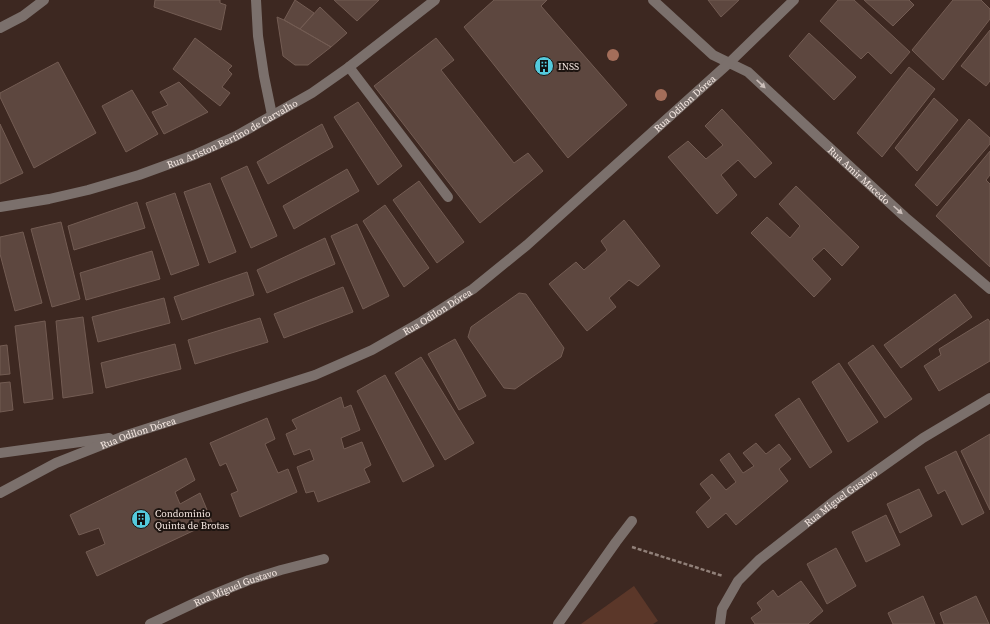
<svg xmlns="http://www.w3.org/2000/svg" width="990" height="624" font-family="'Source Serif 4',serif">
	<rect width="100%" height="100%" fill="#3d2821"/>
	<path fill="#5b3729" d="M634 586 658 621 653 624H581Z"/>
	<path fill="#5d473f" stroke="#735c53" d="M155 0H220V3L226 5 221 30 154 7Z
		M295 0 314 13 300 29 284 20Z
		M334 0H379L357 21Z
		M494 0H547L541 6 627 105 568 158 464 27Z
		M708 0H739L721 17Z
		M838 0H854L910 52 891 74 868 52 861 59 820 21Z
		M864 0H909L914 5 893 26Z
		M953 0H981L990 9V19L943 80 912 50Z
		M320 7 347 33 331 47 300 29Z
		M277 17 284 20 331 47 308 65H295L283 56Z
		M990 30V81L986 86 961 66Z
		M809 33 856 77 834 100 789 56Z
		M195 38 232 66 228 70 232 74 222 87 230 93 220 106 173 69Z
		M436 38 454 60 441 70 514 163 528 153 543 171 480 223 374 86Z
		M58 62 96 133 34 168 0 97V93Z
		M909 67 935 89 882 157 857 133Z
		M179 82 208 112 164 134 152 112 168 105 160 92Z
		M132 90 158 134 126 152 102 106Z
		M934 98 958 120 917 171 895 148Z
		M358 102 402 166 378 185 334 117Z
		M722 109 772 163 755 178 738 160 721 175 737 195 717 214 668 157 688 141 706 159 723 145 705 126Z
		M969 119 990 138V144L937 206 915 185Z
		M0 124 23 173 0 184Z
		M322 124 333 147 268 184 257 162Z
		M990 151V175L986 180 990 184V267L936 216Z
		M247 166 277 236 251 248 221 178Z
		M347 169 359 191 294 229 283 206Z
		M419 181 464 242 437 263 393 200Z
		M210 183 236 252 209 263 184 192Z
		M796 186 859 247 842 266 824 248 812 259 831 279 814 297 751 233 767 217 790 238 800 226 779 204Z
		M175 193 199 265 171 275 146 203Z
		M137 202 145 228 74 250 68 226Z
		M385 205 429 268 404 287 363 221Z
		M624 220 660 266 638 286 629 280 609 298 616 307 587 331 549 284 576 262 584 270 607 250 601 241Z
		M61 222 80 299 52 307 31 229Z
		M357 224 389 296 363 309 331 236Z
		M23 232 42 303 15 311 0 254V237Z
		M325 238 335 264 267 293 257 270Z
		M152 251 160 279 86 300 80 273Z
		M247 272 254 295 182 320 174 297Z
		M343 287 353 312 284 338 274 314Z
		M519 293 526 294 564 348 561 357 515 389 504 388 468 337 471 327Z
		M955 294 972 317 901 368 884 345Z
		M164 298 170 323 98 342 92 317Z
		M83 317 93 393 63 398 56 321Z
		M260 318 268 342 195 364 188 340Z
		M988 319 990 322V361L939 391 924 366 941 355 939 349Z
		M45 321 53 399 24 403 15 326Z
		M455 339 486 396 459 410 428 354Z
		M175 344 181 369 106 388 101 363Z
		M7 345 10 374 0 375V346Z
		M873 345 912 399 885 418 848 363Z
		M421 357 474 443 445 460 395 373Z
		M839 363 878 422 848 442 812 382Z
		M385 375 434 466 403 482 357 391Z
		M10 382 13 410 0 412V383Z
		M341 397 344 408 351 405 360 430 341 438 344 449 362 442 371 465 364 469 370 482 318 502 314 491 306 493 297 467 314 460 310 449 294 455 286 434 297 429 292 420Z
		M799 398 832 452 810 468 775 415Z
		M267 418 275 439 265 444 278 473 288 469 297 492 240 517 231 494 238 491 226 463 220 466 210 443Z
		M990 434V510L961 451Z
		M756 443 766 454 779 444 791 459 779 469 788 481 736 525 726 513 708 528 696 512 711 498 700 484 712 474 726 490 736 482 720 460 729 453 743 473 754 466 743 453Z
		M956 451 984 513 962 525 945 490 938 494 925 467Z
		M186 458 195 480 175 492 180 504 200 493 212 522 97 576 86 552 105 544 99 528 79 535 70 515Z
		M919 489 932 516 900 533 887 504Z
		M886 515 900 545 866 562 852 532Z
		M836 548 856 586 827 604 807 564Z
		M801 581 823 611 808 624H755L751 618 762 610 757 603 773 590 778 597Z
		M923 596 935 624H893L888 613Z
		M976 596 989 624H944L940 613Z"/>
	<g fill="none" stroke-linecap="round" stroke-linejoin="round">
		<path stroke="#918079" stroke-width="2.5" stroke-dasharray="4 2" stroke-linecap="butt" d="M632 547 723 576"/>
		<g stroke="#7b706c" stroke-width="10">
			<path d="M256 0 258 36 264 76 272 115"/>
			<path id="s1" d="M653 0 713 55 748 72 820 139 905 217 990 289"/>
			<path d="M0 28 23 16 44 0"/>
			<path d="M349 67 448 197"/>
			<path id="s2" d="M0 207 49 199 88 190 139 175 194 155 236 136 312 93 349 67 435 0"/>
			<path d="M0 453 109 438"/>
			<path id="s3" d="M0 493 56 463 127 435 315 375 372 350 421 322 473 289 527 245 729 63 794 0"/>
			<path id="s4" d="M150 624 205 598 249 580 281 570 324 559"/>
			<path d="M558 624 616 542 632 521"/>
			<path id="s5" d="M720 624 722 609 738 581 759 560 837 499 923 438 990 398"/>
		</g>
	</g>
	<g fill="#a46e5a">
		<circle cx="613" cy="55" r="6"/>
		<circle cx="661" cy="95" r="6"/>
	</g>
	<defs><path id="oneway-solid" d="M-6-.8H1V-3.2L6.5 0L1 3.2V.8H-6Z"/></defs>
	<g fill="#ccbfba">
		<use href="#oneway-solid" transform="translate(761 84) rotate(43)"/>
		<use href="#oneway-solid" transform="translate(898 210) rotate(42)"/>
	</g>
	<defs>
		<g id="building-disc" transform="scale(1)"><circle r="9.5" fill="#54cadd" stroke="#1d1410"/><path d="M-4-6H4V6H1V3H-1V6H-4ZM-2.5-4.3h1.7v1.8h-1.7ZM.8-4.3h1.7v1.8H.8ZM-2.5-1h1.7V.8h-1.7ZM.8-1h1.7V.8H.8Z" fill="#111"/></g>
	</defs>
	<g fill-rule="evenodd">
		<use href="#building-disc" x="544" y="66"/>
		<use href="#building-disc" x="141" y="519"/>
	</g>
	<g text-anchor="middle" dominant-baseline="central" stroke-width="4" stroke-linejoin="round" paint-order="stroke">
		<g font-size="10" fill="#f8eae4" stroke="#1d1410" text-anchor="start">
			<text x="558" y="66">INSS</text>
			<text x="155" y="513">Condominio<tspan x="155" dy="12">Quinta de Brotas</tspan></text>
		</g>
		<g font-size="10" fill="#f8eae4" stroke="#1d1410">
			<text stroke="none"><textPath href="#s3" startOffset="799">Rua Odilon Dórea</textPath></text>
			<text stroke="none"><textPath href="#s2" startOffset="245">Rua Ariston Bertino de Carvalho</textPath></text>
			<text stroke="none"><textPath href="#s1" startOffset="272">Rua Amir Macedo</textPath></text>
			<text stroke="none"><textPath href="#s3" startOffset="475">Rua Odilon Dórea</textPath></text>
			<text stroke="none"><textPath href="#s3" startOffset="151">Rua Odilon Dórea</textPath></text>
			<text stroke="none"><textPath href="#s5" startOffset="180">Rua Miguel Gustavo</textPath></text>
			<text stroke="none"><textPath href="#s4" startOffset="93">Rua Miguel Gustavo</textPath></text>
		</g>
	</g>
</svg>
